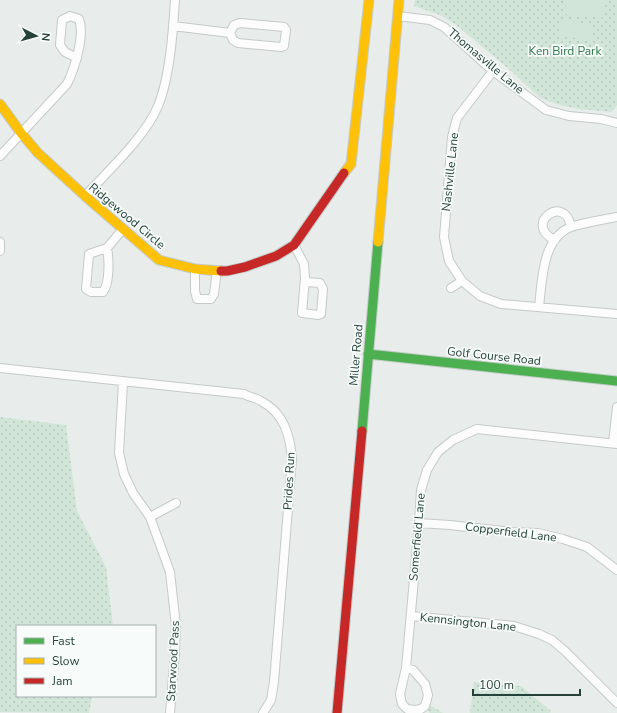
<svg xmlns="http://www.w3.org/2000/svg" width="617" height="713" font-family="'Nunito Sans',sans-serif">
	<defs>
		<pattern id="green-dots" width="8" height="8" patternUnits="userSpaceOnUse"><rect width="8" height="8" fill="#d1e6d8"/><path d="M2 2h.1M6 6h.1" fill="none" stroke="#b3c6ba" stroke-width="1.8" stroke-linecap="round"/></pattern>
	</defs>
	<rect width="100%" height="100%" fill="#e8edeb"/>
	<path fill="url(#green-dots)" d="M415 0H617V105L612 112 578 109 560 105 540 98 509 69 455 24 440 15 414 6Z
		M0 417 66 425 77 511 106 567 113 626H17V696H92L89 713 0 712Z
		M474 682 521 686 551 711 550 713H470Z
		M430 705 443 713H430L427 710Z"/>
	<path fill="#d1e6d8" d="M566 0H604L602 18 565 14Z
		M561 20 592 24 591 40 559 36Z"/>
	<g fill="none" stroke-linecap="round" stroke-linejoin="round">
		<g stroke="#c5cac8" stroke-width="10">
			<path id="street" d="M398 16 430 20 444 27 493 71 546 110 569 116 601 119 617 123
				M173 26 230 33 234 25 240 23 284 27 286 30 284 46 281 47 238 43 233 40 230 33
				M493 71 457 118 452 137 444 237 449 261 462 281 480 296 501 304 617 314
				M0 156 67 84C75 68 85 35 79 19L70 16 62 20 60 45 65 52 77 58
				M85 196C107 172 146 136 158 106 170 77 173 31 175 0
				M555 240C522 225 565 192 571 227
				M0 242V251
				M294 245 304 264 305 278 302 313 318 315 321 314 323 289 320 283 305 282
				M107 248C109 259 110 283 103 292H91L86 289 89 254 107 248 123 229
				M195 269V291L197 299H211L214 294 217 270
				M451 288 462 281
				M539 307C542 281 542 238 571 227 586 222 602 220 617 217
				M0 368 244 394C249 397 256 398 261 401 284 413 290 435 292 459L274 682 271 700 263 713
				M123 382 119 453 124 474 133 493 150 517 170 572 176 626 175 653 170 713
				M613 443 617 407
				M150 517 176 503
				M419 523 450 525 511 532 538 533 563 539 587 547 617 570
				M411 616 514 626 539 634 552 640 565 651 617 703
				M406 668 413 670 425 684 428 695 427 699 425 706 421 709 415 710 407 709 402 704 400 694 406 668 419 523 421 490 427 470 438 452 453 440 477 429 617 444"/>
		</g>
		<g stroke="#c3cbc8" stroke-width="11">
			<path id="fast" d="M368 354 617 381
				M362 431 378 242"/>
		</g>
		<g stroke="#c3cbc8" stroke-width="11">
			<path id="slow" d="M0 104 21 133 38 153 85 196 159 260 195 269 221 271
				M344 173 351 164 369 0
				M378 242 399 0"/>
		</g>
		<g stroke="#c3cbc8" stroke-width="11">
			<path id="jam" d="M221 271H227L245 267 276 256 294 245 344 173
				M337 713 362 431"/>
		</g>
		<use href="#street" stroke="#fcfcfc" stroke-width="8"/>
		<use href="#fast" stroke="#4caf50" stroke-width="9"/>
		<use href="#slow" stroke="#ffc107" stroke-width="9"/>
		<use href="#jam" stroke="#c62828" stroke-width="9"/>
	</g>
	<g text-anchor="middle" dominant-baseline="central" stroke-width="3.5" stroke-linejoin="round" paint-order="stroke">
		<g font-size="12" fill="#2d7a4b" stroke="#f7fbf9">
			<text x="565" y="51">Ken Bird Park</text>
		</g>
		<g font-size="12" fill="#24423a" stroke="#f7fbf9">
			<text transform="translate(486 61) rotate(40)">Thomasville Lane</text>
			<text transform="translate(450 172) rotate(-84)">Nashville Lane</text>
			<text transform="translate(127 216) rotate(40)">Ridgewood Circle</text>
			<text transform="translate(356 355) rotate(-85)">Miller Road</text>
			<text transform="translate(494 356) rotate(6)">Golf Course Road</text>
			<text transform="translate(289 481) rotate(-87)">Prides Run</text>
			<text transform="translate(511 532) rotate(7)">Copperfield Lane</text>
			<text transform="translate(417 537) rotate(-85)">Somerfield Lane</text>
			<text transform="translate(468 622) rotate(6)">Kennsington Lane</text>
			<text transform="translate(173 661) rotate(-87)">Starwood Pass</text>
		</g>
	</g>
	<rect x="16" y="625" width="140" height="72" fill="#f7fbf9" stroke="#a3b1ad"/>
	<rect x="24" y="638" width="20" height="6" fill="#4caf50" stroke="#a3b1ad"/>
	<text x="52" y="645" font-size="12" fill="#24423a">Fast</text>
	<rect x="24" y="658" width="20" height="6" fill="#ffc107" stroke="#a3b1ad"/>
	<text x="52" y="665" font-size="12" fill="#24423a">Slow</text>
	<rect x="24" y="678" width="20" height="6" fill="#c62828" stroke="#a3b1ad"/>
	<text x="52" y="685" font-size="12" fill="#24423a">Jam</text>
	<g transform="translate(36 36) rotate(96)" stroke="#f7fbf9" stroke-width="3" paint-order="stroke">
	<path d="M0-3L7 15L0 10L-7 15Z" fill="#24423a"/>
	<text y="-6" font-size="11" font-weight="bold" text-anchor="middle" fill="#24423a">N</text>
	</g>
	<path d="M473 689v6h107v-6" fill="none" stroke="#24423a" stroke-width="2"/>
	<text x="479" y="689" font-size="12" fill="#24423a" stroke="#f7fbf9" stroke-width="3" paint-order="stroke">100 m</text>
</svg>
